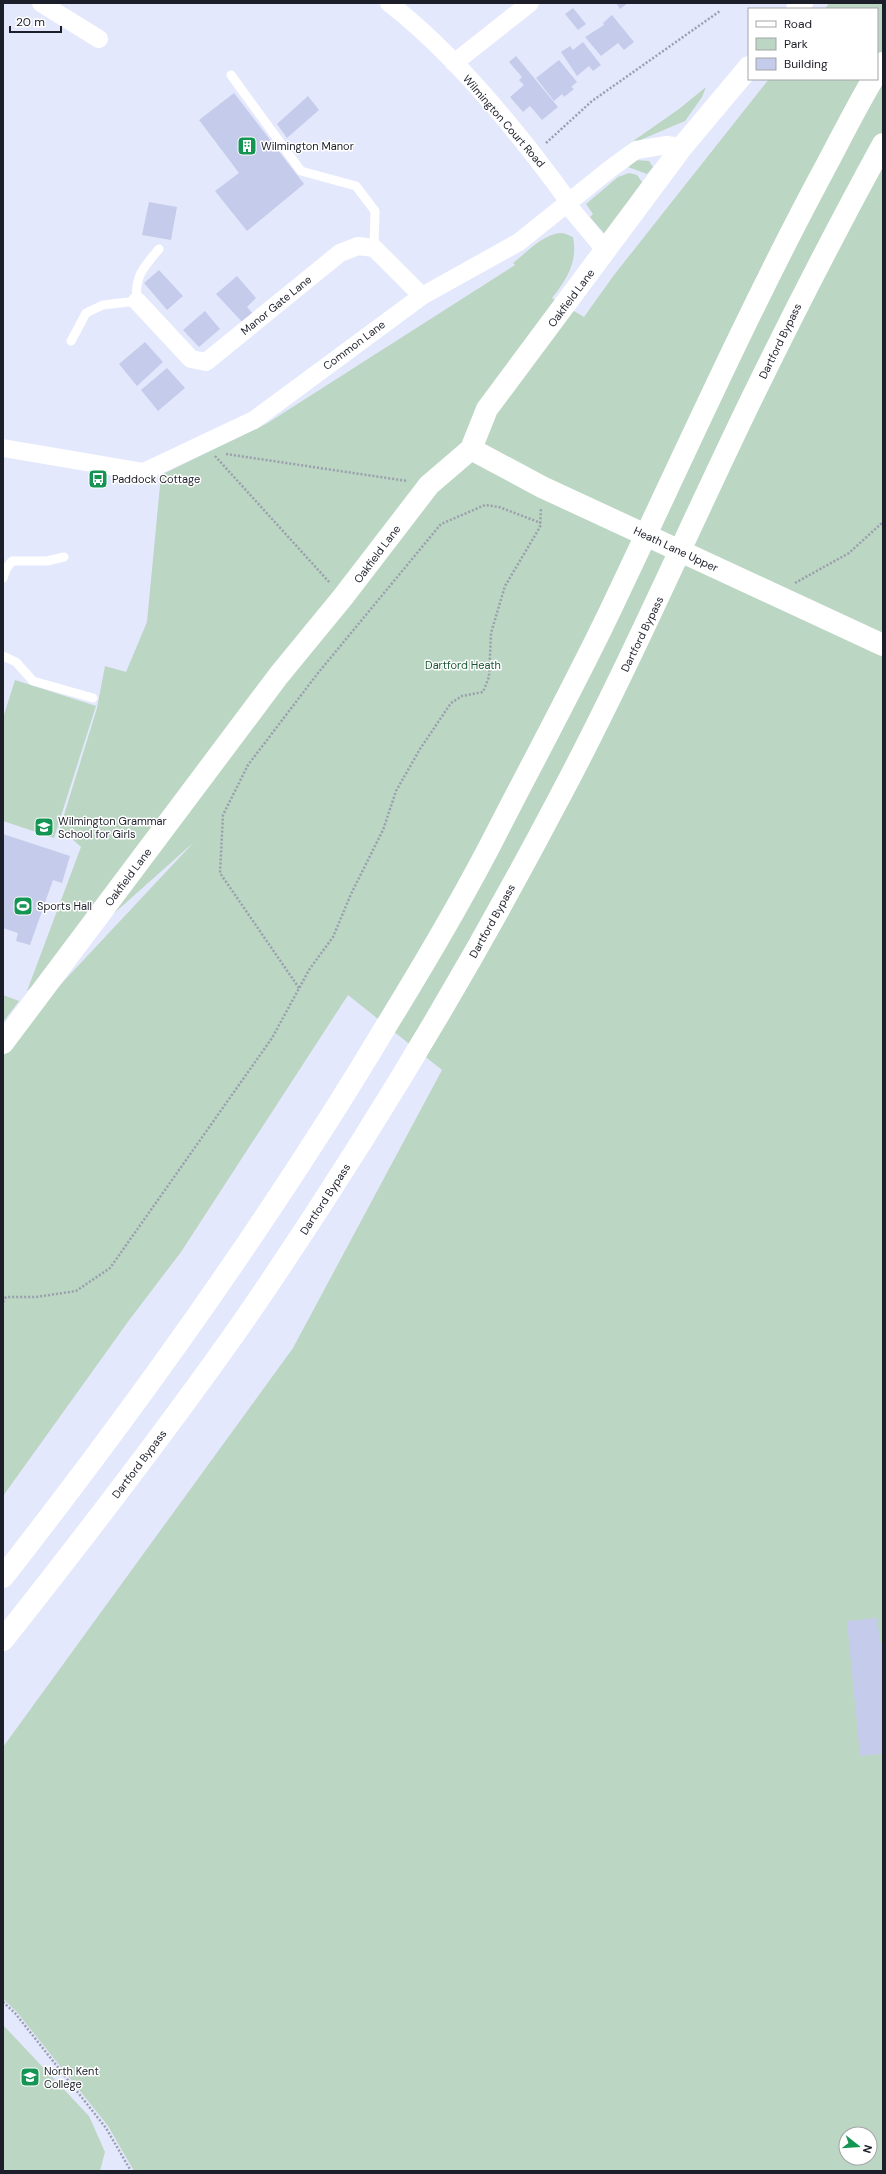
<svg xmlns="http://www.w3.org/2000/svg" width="886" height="2174" font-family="'DM Sans',sans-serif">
	<rect width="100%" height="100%" fill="#e4e8fc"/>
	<path fill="#bbd6c2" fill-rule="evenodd" d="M829 3H883V2171H134L108 2126 16 2011 3 1999V1747L293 1348 442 1070 348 995 181 1252 130 1319 3 1496V1056L47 999 194 842 27 991 81 847 60 828 97 708 105 666 126 672 147 622 161 475 266 424 515 265 513 263C526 253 543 234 561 233 565 233 570 236 573 237 578 262 567 279 552 298L584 317 614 275 769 79H877V9H825ZM846 2134H870V2158H846Z
		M706 87 702 97 685 121 626 146 679 109Z
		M635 160 649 161 653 167 647 174 628 167Z
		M629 173 637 175 642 182 609 231 604 233 590 217 593 214 586 204 618 177Z
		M15 680 96 706 54 838 3 821V718Z
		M3 995 19 1001 3 1022Z
		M3 2025 89 2116 105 2152 100 2171H3Z"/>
	<path fill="#c5cbeb" d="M616 3H628L620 9Z
		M573 8 586 24 578 30 565 14Z
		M612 15 634 42 624 50 618 43 601 56 585 37 604 25 603 23Z
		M583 42 601 65 593 71 589 66 577 76 561 52 570 46 573 50Z
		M516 56 558 107 542 120 530 106 523 112 510 97 524 85 519 80 522 77 509 62Z
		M559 60 577 82 571 87 574 89 564 97 562 94 554 101 536 78Z
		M234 93 304 184 247 231 215 191 239 173 199 120Z
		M308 96 319 110 287 138 277 124Z
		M149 202 177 207 171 240 142 235Z
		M159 270 183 296 167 310 144 283Z
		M237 276 256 298 247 307 254 315 244 324 216 294Z
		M205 311 220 329 199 347 183 330Z
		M145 342 163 362 137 386 119 364Z
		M167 368 185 388 158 411 141 390Z
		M3 834 70 856 62 883 53 880 30 945 16 941 18 933 3 928Z
		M877 1618 880 1643H883V1754L860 1756 847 1621Z"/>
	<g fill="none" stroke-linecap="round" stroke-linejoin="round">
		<path stroke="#9b9eaf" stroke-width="2.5" stroke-dasharray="2 2" stroke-linecap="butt" d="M546 143 592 101 720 11
			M226 454 407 481
			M215 456 330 583
			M795 583 849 553 883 522
			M299 988 220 873 223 815 248 765 318 673 441 524 485 505 499 507 541 523
			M3 1302 6 1297H36L76 1291 110 1268 272 1038 309 970 333 937 351 894 383 830 396 791 420 749 451 703 462 696 483 692 489 677 491 633 505 586 540 527 541 508
			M3 2002 15 2013 106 2128 131 2171"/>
		<path stroke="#fff" stroke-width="9" d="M231 75 301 171 356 186 375 211 374 248
			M71 341 86 313 103 305 137 301C134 276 144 267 159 249
			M3 578 6 569 12 561H47L64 557
			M3 656 16 662 33 681 93 698"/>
		<path stroke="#fff" stroke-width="18" d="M41 3 99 39
			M389 3C456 55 519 133 569 202L571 209 606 251
			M454 63 530 3
			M137 301 191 359 206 362 340 253 358 246 374 248 422 296
			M3 448 144 472 254 420 422 296 519 242 610 169 636 150 667 145 682 147"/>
		<path stroke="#fff" stroke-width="22" d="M797 9 802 3
			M471 449 542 487 883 645
			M3 1043 279 675 343 597 429 485 471 449 487 409 682 147 749 67"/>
		<path stroke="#fff" stroke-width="22" d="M877 73 883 63
			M3 1577C143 1398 275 1213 391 1018 429 956 466 893 499 828 536 756 575 684 610 611 679 466 744 320 819 179 837 146 854 111 873 79
			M3 1640C86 1535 168 1429 245 1319 359 1153 463 981 557 802 627 671 686 534 751 400 793 314 837 228 883 144"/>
	</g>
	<defs>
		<g id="building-square" transform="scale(1)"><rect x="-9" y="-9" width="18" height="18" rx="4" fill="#149554" stroke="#fff"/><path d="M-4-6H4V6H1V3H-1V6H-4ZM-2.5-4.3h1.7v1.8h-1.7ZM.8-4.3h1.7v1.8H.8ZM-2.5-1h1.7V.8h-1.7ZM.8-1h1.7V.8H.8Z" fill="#fff"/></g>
		<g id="bus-square" transform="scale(1)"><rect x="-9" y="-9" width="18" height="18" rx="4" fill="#149554" stroke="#fff"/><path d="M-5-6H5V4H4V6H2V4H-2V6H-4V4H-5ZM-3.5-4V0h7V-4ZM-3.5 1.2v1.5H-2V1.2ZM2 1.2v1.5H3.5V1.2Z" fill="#fff"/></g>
		<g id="school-square" transform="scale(1)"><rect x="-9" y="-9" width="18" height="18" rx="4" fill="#149554" stroke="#fff"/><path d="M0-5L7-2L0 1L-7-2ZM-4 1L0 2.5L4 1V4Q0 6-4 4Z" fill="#fff"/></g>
		<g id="stadium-square" transform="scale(1)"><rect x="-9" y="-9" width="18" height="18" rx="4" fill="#149554" stroke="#fff"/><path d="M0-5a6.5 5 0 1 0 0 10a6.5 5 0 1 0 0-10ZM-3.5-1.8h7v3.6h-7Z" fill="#fff"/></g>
		<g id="university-square" transform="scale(1)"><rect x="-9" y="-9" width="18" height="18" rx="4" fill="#149554" stroke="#fff"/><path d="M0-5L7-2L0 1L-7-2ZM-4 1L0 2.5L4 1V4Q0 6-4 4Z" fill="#fff"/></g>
	</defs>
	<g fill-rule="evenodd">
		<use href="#building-square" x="247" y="146"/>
		<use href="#bus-square" x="98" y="479"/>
		<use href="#school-square" x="44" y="827"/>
		<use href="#stadium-square" x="23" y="906"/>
		<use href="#university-square" x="30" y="2077"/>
	</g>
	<g text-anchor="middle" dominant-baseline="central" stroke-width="3" stroke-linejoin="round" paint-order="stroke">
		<g font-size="11" fill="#1c1e29" stroke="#fff">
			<text transform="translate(504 121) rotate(49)">Wilmington Court Road</text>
			<text transform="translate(571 298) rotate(-53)">Oakfield Lane</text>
			<text transform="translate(276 305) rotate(-39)">Manor Gate Lane</text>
			<text transform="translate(780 341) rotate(-64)">Dartford Bypass</text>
			<text transform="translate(354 345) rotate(-37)">Common Lane</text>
			<text transform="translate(676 549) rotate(25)">Heath Lane Upper</text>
			<text transform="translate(377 554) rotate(-53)">Oakfield Lane</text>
			<text transform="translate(642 634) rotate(-64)">Dartford Bypass</text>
			<text transform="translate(128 877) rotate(-53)">Oakfield Lane</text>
			<text transform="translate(492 921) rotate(-61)">Dartford Bypass</text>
			<text transform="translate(325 1199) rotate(-57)">Dartford Bypass</text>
			<text transform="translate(139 1464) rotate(-53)">Dartford Bypass</text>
		</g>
		<g font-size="11" fill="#1c1e29" stroke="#fff" text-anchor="start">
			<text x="261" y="146">Wilmington Manor</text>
			<text x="112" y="479">Paddock Cottage</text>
			<text x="58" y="821">Wilmington Grammar<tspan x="58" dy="13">School for Girls</tspan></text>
			<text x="37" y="906">Sports Hall</text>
			<text x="44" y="2071">North Kent<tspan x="44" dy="13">College</tspan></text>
		</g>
		<g font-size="11" fill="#175632" stroke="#fff">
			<text x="463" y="665">Dartford Heath</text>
		</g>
	</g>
	<rect width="886" height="2174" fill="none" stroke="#1c1e29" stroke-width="8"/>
	<rect x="748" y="8" width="130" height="72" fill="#ffffff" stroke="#a4a5a9"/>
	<rect x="756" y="21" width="20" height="6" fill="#ffffff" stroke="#a4a5a9"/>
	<text x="784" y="28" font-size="12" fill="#1c1e29">Road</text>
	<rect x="756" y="38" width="20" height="12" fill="#bbd6c2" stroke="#a4a5a9"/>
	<text x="784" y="48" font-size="12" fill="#1c1e29">Park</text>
	<rect x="756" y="58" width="20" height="12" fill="#c5cbeb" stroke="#a4a5a9"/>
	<text x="784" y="68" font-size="12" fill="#1c1e29">Building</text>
	<g transform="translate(858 2146) rotate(107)"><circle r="19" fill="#ffffff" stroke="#a4a5a9"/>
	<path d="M0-3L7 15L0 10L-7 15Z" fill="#149554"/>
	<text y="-6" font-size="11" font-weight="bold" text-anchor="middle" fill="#1c1e29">N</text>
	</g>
	<path d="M10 26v6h51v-6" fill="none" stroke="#1c1e29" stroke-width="2"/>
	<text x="16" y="26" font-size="12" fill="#1c1e29" stroke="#ffffff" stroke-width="3" paint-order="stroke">20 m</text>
</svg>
